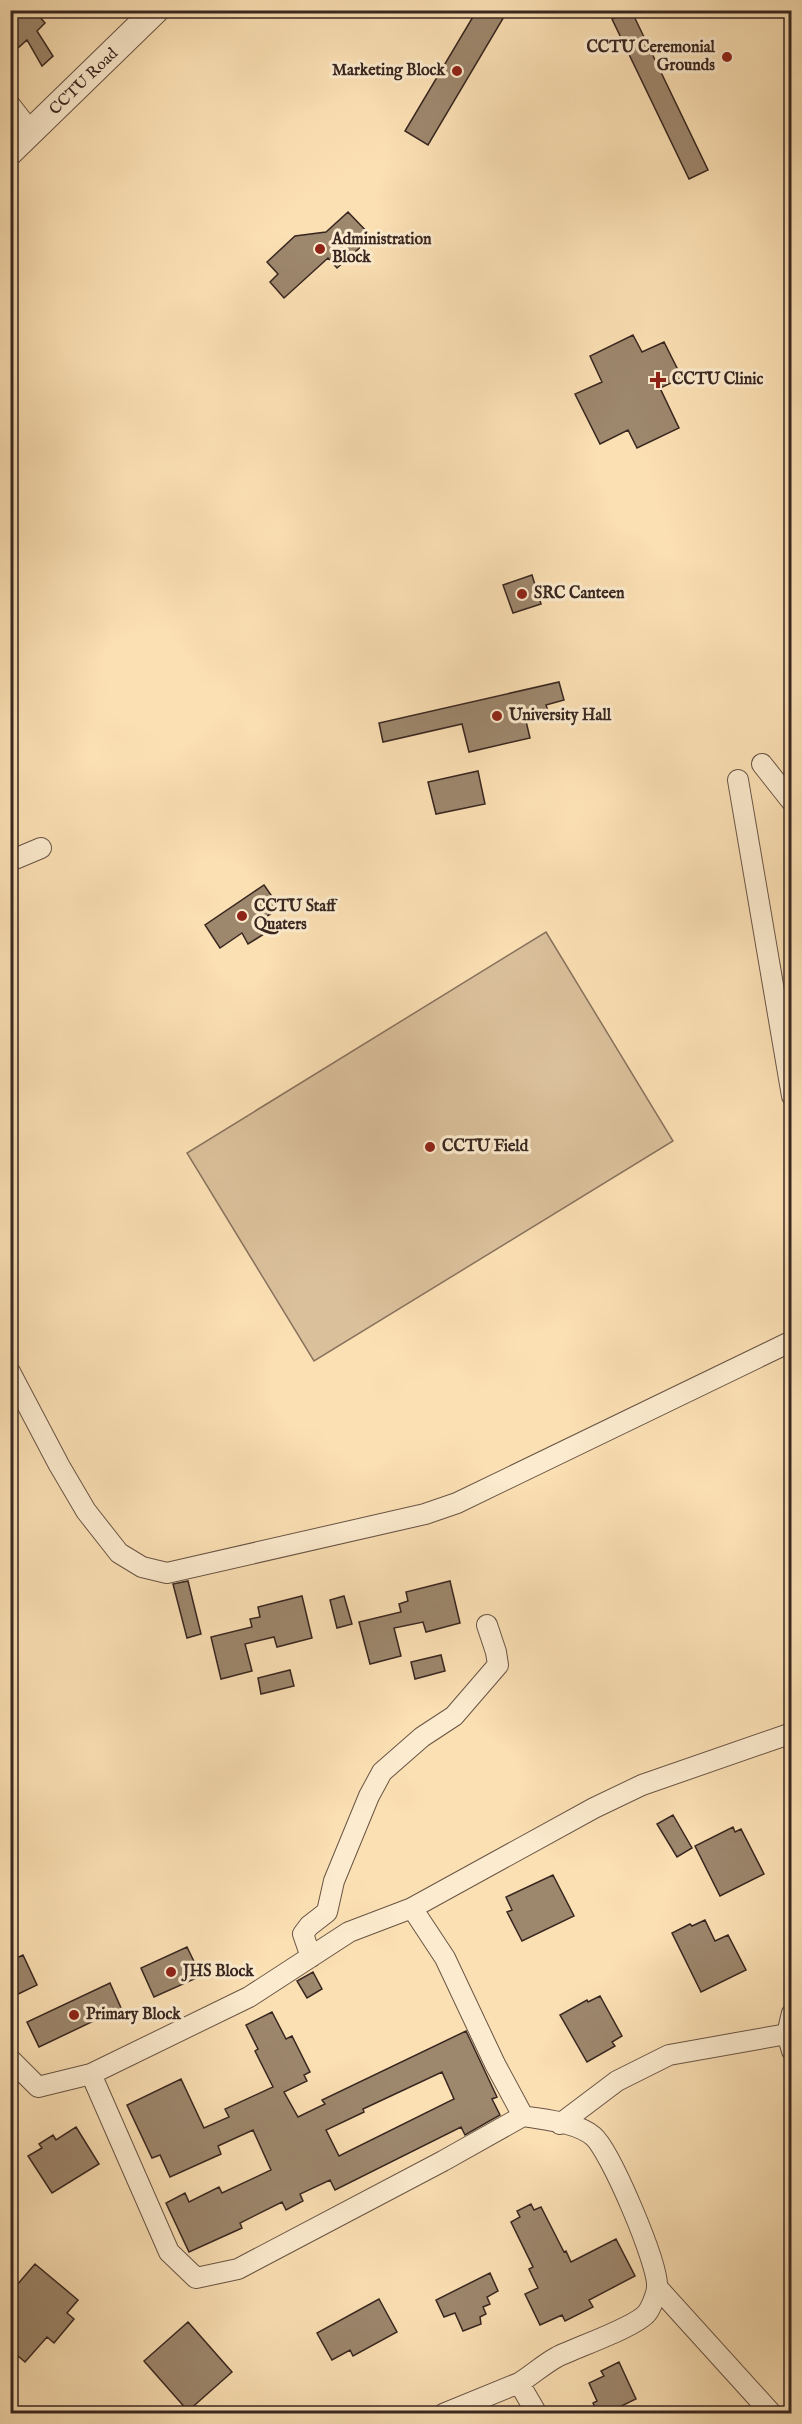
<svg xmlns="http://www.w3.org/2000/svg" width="802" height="2424" font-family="'IM FELL English',serif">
	<rect width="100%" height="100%" fill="#fbe0b4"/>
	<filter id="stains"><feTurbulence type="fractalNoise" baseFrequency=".00333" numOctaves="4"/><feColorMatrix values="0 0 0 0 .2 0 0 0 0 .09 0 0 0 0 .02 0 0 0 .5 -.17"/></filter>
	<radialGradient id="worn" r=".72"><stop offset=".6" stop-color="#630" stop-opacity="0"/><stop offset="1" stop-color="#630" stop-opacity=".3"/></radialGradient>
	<path fill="#dac09b" stroke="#89735e" stroke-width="1.5" d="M546 932 673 1141 314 1361 187 1153Z"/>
	<path fill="#9d876d" stroke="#382620" stroke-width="1.5" fill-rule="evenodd" d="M10 10H34L45 23 37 31 53 56 42 66 27 40 10 55Z
		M477 10H508L428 145 405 131Z
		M631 10 708 170 689 179 612 19Z
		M348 212 372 237 337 268 328 258 284 298 270 282 278 274 267 262 295 236 326 232Z
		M633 335 642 352 664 342 682 378 660 388 679 428 637 448 628 430 600 444 575 394 602 382 590 356Z
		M532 575 541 604 513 613 503 585Z
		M559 682 564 700 546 705 548 711 525 717 530 738 469 752 462 724 383 742 379 723Z
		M478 771 485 804 436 814 428 782Z
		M264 885 280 908 256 923 264 934 248 944 242 933 220 948 205 925Z
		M188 1581 201 1634 187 1638 173 1584Z
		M450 1581 460 1623 426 1632 423 1622 394 1628 401 1656 370 1664 359 1622 401 1612 399 1604 408 1601 406 1592Z
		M302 1596 312 1638 277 1647 274 1637 245 1644 252 1671 221 1679 211 1637 252 1627 250 1619 260 1617 258 1607Z
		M344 1596 352 1624 337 1628 330 1600Z
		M441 1655 445 1671 415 1679 411 1662Z
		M290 1670 294 1686 261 1694 258 1678Z
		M673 1815 692 1848 677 1857 657 1824Z
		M733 1827 735 1832 741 1829 764 1874 720 1896 695 1846Z
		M553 1875 574 1916 522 1941 507 1912 512 1910 506 1897Z
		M705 1920 715 1941 728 1935 746 1970 701 1992 672 1933 690 1924 692 1926Z
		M187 1947 201 1976 154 1997 141 1968Z
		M23 1955 37 1985 10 1998V1961Z
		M313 1972 322 1989 307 1998 297 1981Z
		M110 1983 121 2008 39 2047 27 2022Z
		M600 1996 622 2036 612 2042 615 2046 587 2062 560 2015 587 2000 588 2002Z
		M272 2012 286 2039 292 2036 310 2072 304 2075 307 2081 284 2092 298 2117 325 2104 322 2100 466 2031 497 2097 492 2099 500 2115 465 2135 461 2127 335 2190 330 2180 300 2194 303 2201 286 2210 282 2202 240 2223 242 2228 189 2252 166 2203 185 2193 189 2202 219 2187 222 2193 271 2170 253 2130 218 2146 221 2154 170 2177 160 2155 152 2158 127 2105 181 2079 204 2128 229 2117 225 2109 273 2087 255 2051 258 2049 246 2025ZM442 2072 454 2099 339 2156 326 2130 364 2112 363 2109Z
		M76 2127 99 2164 52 2193 28 2156 42 2148 39 2144 53 2135 56 2140Z
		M531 2204 534 2210 541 2207 564 2252 566 2251 571 2262 616 2239 635 2276 589 2300 593 2307 565 2321 562 2315 540 2325 525 2294 538 2288 529 2269 533 2267 511 2222 520 2217 517 2211Z
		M35 2264 78 2300 67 2313 74 2319 54 2343 47 2337 25 2362 18 2356 10 2365V2293Z
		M490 2273 498 2291 487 2297 490 2304 483 2307 486 2314 480 2317 481 2324 463 2331 455 2313 444 2317 436 2300Z
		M379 2299 397 2332 353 2356 350 2350 332 2360 317 2333Z
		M188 2322 232 2372 188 2411 144 2361Z
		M619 2362 636 2399 605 2414H598L593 2403 597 2401 589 2383 604 2376 601 2371Z"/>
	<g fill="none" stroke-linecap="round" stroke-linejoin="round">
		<g stroke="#695445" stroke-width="22">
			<path id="minor" d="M10 105 31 132
				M762 764 792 802
				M738 780 792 1096
				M10 861 41 848
				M10 1372 59 1465 86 1511 119 1553 142 1567 167 1573 425 1514 457 1503 792 1341
				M412 1908 594 1808 642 1785 792 1733
				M311 1957 303 1934 309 1926 327 1912 334 1881 369 1796 382 1772 422 1737 454 1716 498 1665 496 1652 487 1625
				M792 2013 787 2034 792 2051
				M10 2059 38 2087 91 2074 249 1997 349 1932 412 1908 445 1958 495 2064 523 2116C545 2120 576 2122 593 2136 610 2150 659 2265 657 2287 657 2293 651 2308 647 2313 636 2327 577 2347 557 2357 544 2364 532 2375 519 2383L537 2414
				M91 2074 169 2252 196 2278 238 2269 443 2161 523 2116
				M560 2124 617 2081 669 2055 787 2034
				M657 2287 772 2414
				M443 2414 519 2383"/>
		</g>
		<g stroke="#695445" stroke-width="28">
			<path id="tertiary" d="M10 152 156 10"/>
		</g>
		<use href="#minor" stroke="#fcebce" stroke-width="20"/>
		<use href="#tertiary" stroke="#fcebce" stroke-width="26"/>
	</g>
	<g fill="#8f2418" stroke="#fcebce" stroke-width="2">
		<circle cx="727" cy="57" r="6"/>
		<circle cx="457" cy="71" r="6"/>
		<circle cx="320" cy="249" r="6"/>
		<path d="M655 371h6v6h6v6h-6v6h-6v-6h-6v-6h6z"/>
		<circle cx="522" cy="594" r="6"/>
		<circle cx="497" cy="716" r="6"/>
		<circle cx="242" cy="916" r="6"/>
		<circle cx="430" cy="1147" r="6"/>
		<circle cx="171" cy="1972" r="6"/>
		<circle cx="74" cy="2015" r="6"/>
	</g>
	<g text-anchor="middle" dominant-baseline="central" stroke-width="6" stroke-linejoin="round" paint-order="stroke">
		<g font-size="16" font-weight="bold" fill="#382620" stroke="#fcebce" text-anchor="start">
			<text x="715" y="48" text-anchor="end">CCTU Ceremonial<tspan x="715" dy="18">Grounds</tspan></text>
			<text x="445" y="71" text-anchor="end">Marketing Block</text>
			<text x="332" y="240">Administration<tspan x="332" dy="18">Block</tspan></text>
			<text x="672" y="380">CCTU Clinic</text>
			<text x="534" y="594">SRC Canteen</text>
			<text x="509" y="716">University Hall</text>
			<text x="254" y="907">CCTU Staff<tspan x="254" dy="18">Quaters</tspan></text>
			<text x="442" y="1147">CCTU Field</text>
			<text x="183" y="1972">JHS Block</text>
			<text x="86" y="2015">Primary Block</text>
		</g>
		<g font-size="16" fill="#382620" stroke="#fcebce">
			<text transform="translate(84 82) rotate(-44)">CCTU Road</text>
		</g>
	</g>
	<rect width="802" height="2424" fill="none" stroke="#fbe0b4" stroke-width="36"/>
	<rect x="12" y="12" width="778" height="2400" fill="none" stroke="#382620" stroke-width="3"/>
	<rect x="18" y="18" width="766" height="2388" fill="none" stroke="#382620" stroke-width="1.5"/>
	<rect width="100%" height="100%" filter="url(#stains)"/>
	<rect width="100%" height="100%" fill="url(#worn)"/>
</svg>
